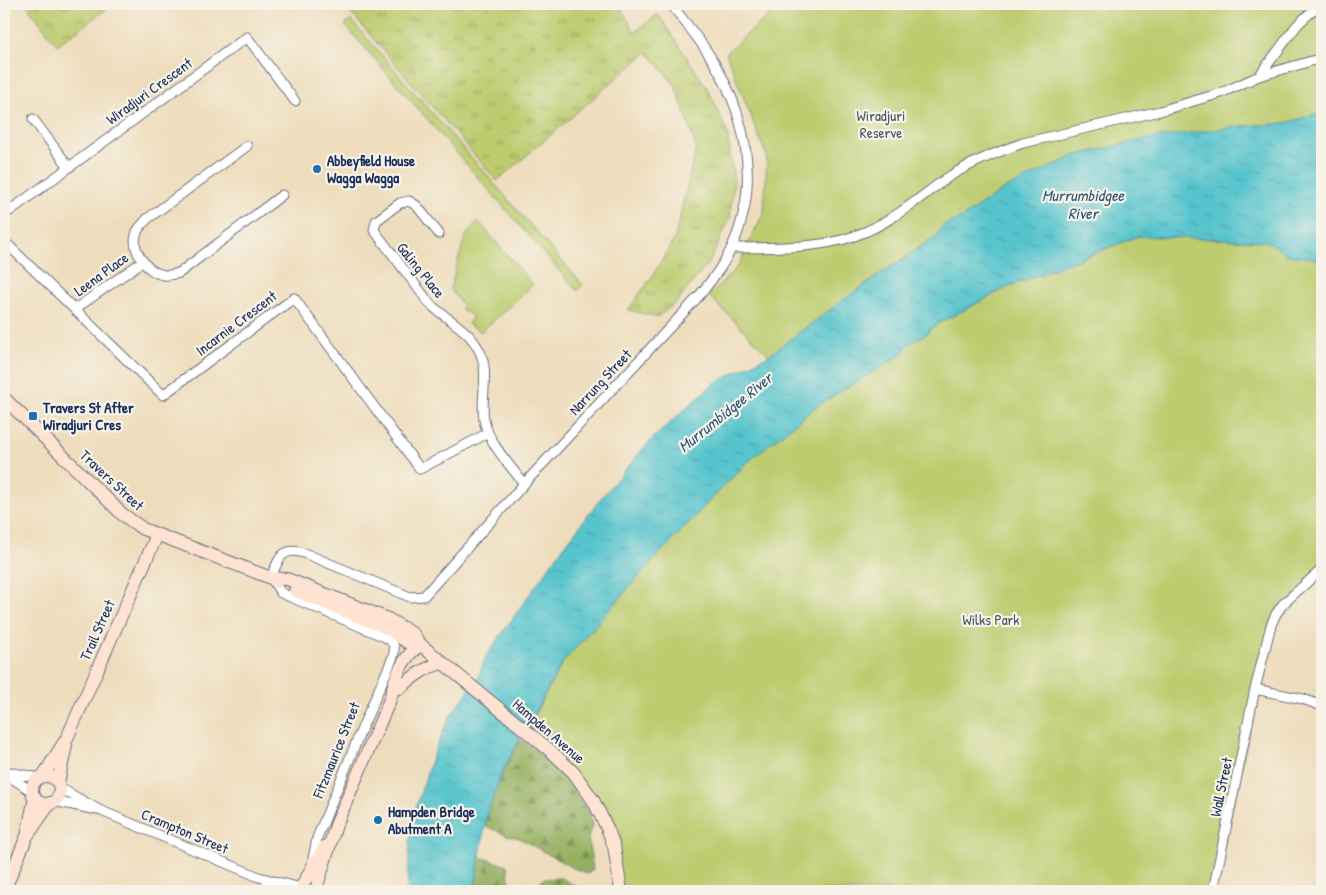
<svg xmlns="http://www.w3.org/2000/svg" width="1326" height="895" font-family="'Patrick Hand',sans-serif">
	<defs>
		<pattern id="grass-tufts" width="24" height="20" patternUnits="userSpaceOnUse" patternTransform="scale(1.25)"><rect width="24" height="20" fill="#bccc6e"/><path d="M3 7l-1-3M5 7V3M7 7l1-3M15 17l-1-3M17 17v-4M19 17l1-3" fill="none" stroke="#98a65e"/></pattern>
		<pattern id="forest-firs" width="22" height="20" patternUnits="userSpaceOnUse" patternTransform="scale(1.25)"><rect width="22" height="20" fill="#95b061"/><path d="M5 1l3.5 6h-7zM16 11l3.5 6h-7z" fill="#799053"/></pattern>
		<pattern id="water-ripples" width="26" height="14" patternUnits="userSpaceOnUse" patternTransform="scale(1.25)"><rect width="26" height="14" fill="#57c4cd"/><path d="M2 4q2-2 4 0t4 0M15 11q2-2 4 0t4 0" fill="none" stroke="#47a0aa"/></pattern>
	</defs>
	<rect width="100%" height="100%" fill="#f7f3e8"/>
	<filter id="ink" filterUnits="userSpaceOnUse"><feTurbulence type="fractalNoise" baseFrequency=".02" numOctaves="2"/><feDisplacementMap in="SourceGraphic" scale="10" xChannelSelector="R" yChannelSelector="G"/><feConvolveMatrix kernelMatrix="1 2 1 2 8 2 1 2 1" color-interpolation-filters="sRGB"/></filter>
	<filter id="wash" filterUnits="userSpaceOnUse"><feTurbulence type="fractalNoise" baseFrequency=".0096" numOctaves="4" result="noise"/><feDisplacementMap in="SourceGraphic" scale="20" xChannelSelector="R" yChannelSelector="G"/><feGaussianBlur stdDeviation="1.12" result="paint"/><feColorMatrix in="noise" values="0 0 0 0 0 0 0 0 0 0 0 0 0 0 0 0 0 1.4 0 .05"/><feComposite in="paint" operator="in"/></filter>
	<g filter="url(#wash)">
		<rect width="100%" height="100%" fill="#eeddbc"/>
		<path fill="url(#grass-tufts)" stroke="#6c7e66" d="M26 4H113L57 45Z
			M343 4H618L635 32 658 14 709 91 727 132 734 180 730 218 710 261 677 302 657 317 628 310 652 277 675 238 696 148 687 118 675 85 647 52 497 181Z"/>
		<path fill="url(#forest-firs)" stroke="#587060" d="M520 740 533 748 565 777 590 814 592 826 588 837 593 869 588 874 571 867 519 838 506 835 485 826C490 796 505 767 520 740Z
			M480 857 508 866 509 880 514 891H474Z
			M561 878 585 891H529L543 879Z"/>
		<path fill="#bccc6e" stroke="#6c7e66" d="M781 4H1322V112L1287 123 1233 127 1006 188 962 218 942 226 938 234 842 301 769 355 709 296 738 266 764 212 767 157 726 53Z
			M351 20 583 285 577 291 345 25Z
			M478 221 533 285 481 332 468 324 473 316 461 309 463 306 450 289 465 237Z
			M1138 236 1267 241 1288 255 1322 259V569L1276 614 1213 891H621L600 813 528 727 563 662 660 553 746 463 818 405 901 355 909 344 926 334 937 324 1010 286Z"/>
		<path fill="url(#water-ripples)" stroke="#397a96" d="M1322 112V259L1288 255 1267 241 1138 236 1010 286 937 324 926 334 909 344 901 355 818 405 746 463 660 553 563 662 504 768 487 814 474 891H407L410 840 415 811 431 760 450 716 478 678 486 656 556 557 601 498 650 441 713 384 769 355 842 301 938 235 942 226 962 218 1006 188 1076 155 1147 139 1233 127 1287 123Z"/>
	</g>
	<g filter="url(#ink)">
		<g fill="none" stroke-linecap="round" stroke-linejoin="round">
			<g stroke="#656c7f" stroke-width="11">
				<path id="street" d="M1259 76 1298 24 1320 4
					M33 119 69 167
					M247 146 147 219C144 223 139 227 137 232 130 249 146 272 164 275 169 276 174 274 179 273L282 195
					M4 215 247 37 295 101
					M439 234 417 206 409 201 400 203 376 221 374 230 430 304C446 319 467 328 478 348 491 371 480 395 484 420 489 444 510 465 524 484
					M4 241 163 395 294 298 420 469 488 433
					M732 248C776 247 826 250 867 231 897 218 921 196 947 178 970 163 997 152 1023 143L1160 111 1221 93 1259 76 1322 58
					M75 309 142 262
					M1255 689 1303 699 1322 706
					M4 771 39 778
					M4 773 33 792
					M60 788 99 810 259 877 297 887
					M54 801 92 809
					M312 864 317 838 363 726 393 657C396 647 394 642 385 637L281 593 271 578C278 560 281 546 304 553L410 597 424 596 524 484 699 296C711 281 723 266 731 249 762 183 746 111 708 53 697 36 683 20 671 4
					M266 881 282 891
					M1213 891 1255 689 1271 625 1276 614 1283 604 1322 569"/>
			</g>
			<g stroke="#656c7f" stroke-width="14">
				<path id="secondary" d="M4 398 122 514 143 529 271 578 277 582
					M271 578 287 579 388 619 413 634 421 645 552 752 574 773 593 800 607 828 614 846 621 891
					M295 591 379 625 390 630 408 643 421 645
					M400 688C414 676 425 667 443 663
					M43 776 67 738 157 535
					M32 790a14 14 0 1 1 28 0a14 14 0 1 1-28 0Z
					M58 783 66 745
					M28 831 35 797
					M303 884 324 847
					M316 889 336 825 391 697C394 679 404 654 421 645
					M4 891 27 836 50 803"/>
			</g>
			<use href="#street" stroke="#fff" stroke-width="9"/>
			<use href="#secondary" stroke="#fee3d2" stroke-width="12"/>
		</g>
	</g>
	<g fill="#1f6fb2" stroke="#f7f3e8" stroke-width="2">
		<circle cx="317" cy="169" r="5"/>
		<rect x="28" y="411" width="10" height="10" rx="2.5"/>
		<circle cx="378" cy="820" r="5"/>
	</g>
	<g text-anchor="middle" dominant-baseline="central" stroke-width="4.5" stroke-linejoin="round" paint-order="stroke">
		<g font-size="15" fill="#1b2f5e" stroke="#f7f3e8">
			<text transform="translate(149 91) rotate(-36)">Wiradjuri Crescent</text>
			<text transform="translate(421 270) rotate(51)">Galing Place</text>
			<text transform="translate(101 274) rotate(-36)">Leena Place</text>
			<text transform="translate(236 323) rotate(-37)">Incarnie Crescent</text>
			<text transform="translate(600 382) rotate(-47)">Narrung Street</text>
			<text transform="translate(112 480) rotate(43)">Travers Street</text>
			<text transform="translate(97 630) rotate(-66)">Trail Street</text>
			<text transform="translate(549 731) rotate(41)">Hampden Avenue</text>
			<text transform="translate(336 750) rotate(-68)">Fitzmaurice Street</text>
			<text transform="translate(1221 787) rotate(-78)">Wall Street</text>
			<text transform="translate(185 831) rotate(23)">Crampton Street</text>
		</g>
		<g font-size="15" fill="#435662" stroke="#f7f3e8">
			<text x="881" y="115">Wiradjuri<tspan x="881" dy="17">Reserve</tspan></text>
			<text x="991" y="619">Wilks Park</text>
		</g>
		<g font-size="15" font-weight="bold" fill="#1b2f5e" stroke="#f7f3e8" text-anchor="start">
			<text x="327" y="160">Abbeyfield House<tspan x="327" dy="17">Wagga Wagga</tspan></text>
			<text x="43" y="407">Travers St After<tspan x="43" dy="17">Wiradjuri Cres</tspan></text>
			<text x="388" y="811">Hampden Bridge<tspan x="388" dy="17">Abutment A</tspan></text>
		</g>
		<g font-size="16" font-style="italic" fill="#2a547a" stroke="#f7f3e8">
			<text x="1083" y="195">Murrumbidgee<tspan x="1083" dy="18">River</tspan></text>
			<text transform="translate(725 412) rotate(-39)">Murrumbidgee River</text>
		</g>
	</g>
	<rect width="1326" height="895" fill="none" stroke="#f7f3e8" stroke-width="20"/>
</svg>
